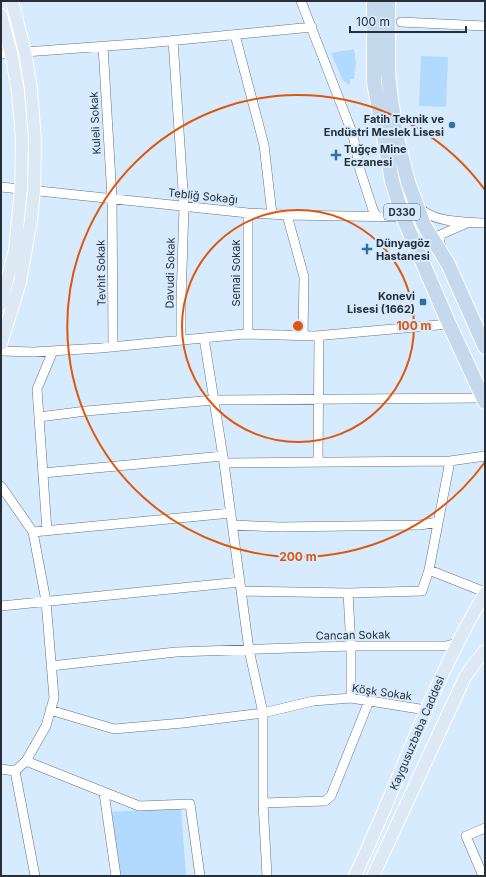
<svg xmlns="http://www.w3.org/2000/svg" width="486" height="877" font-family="Inter,sans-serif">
	<rect width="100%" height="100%" fill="#d7ebfe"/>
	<path fill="#b2d9fe" d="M354 49 356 63 354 79H350V85L343 81 331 53Z
		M421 56 448 57 446 107 419 106Z
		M181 808 186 876H118L109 812Z"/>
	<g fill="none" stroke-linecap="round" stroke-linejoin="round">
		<g stroke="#5e7489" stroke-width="10">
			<path id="minor" d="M301 1 353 135 360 170 373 210 377 217
				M401 22 485 26
				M235 35 264 145 272 214
				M173 40 184 206 181 301V340
				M103 46 112 198 113 347
				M25 52 148 43 312 27
				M1 54 11 53
				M1 187 248 213 287 215 403 217
				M420 208C434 223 466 222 485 223
				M287 215 304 277 303 336
				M442 250 440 243V235L467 223
				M248 334V213
				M204 338 224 463 249 650 263 713V803L267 876
				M1 351 34 352 101 348 244 334 315 336 449 324
				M39 417 86 411 214 400 483 398
				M224 463 450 461 485 456
				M318 463 319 336
				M43 473 223 456
				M1 486 33 532 46 601 54 698 46 726 26 761 15 771 1 769
				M232 525 280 527 420 525 438 522
				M47 531 37 389 53 351
				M33 532 231 513
				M429 570 485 592
				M242 591 348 593 422 591 429 570 450 461
				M348 593 351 646V698
				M1 606 240 582
				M51 666 176 652 351 646H446L457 643
				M50 710 114 729 183 723 263 713 313 701 351 698 426 710
				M26 761 139 806 190 804 200 876
				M15 771 35 876
				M104 793 116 876
				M263 803 325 801 331 796 369 701
				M483 876 466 836 485 828"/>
		</g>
		<g stroke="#fff" stroke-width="14">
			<path id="major" d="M1 15 11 53 18 91 22 140 21 189 15 250 1 304
				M1 344 20 282 31 220 34 191 35 141 31 89 25 52 12 1
				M355 876C399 782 432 682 485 593
				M373 876 465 677 474 664 485 651"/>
		</g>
		<g stroke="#fff" stroke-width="16">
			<path id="highway" d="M374 1V82L392 181 403 217 449 324 485 402
				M388 1V74L391 100 398 142 408 182 424 225 448 264 485 347"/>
		</g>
		<use href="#minor" stroke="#fff" stroke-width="9"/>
		<use href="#major" stroke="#dce8f4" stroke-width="12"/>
		<use href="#highway" stroke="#c5d9ec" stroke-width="14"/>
	</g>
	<g fill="none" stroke="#de570e" stroke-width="2">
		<circle cx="298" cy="326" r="116"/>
		<path d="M485 462A231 231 0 1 1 485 190"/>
	</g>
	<g fill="#2f71a7" stroke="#d7ebfe" stroke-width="1.5">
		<circle cx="452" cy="125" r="4"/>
		<path d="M334 149h4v4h4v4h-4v4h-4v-4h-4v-4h4z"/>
		<path d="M365 243h4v4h4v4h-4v4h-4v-4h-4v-4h4z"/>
		<rect x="419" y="298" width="8" height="8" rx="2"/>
	</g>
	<g text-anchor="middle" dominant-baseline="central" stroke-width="4" stroke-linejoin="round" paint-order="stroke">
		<rect fill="#d7ebfe" stroke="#5b6773" stroke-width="1" x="384" y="204" width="36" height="16" rx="3"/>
		<g font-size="10" font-weight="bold" fill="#262f38">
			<text x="402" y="212">D330</text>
		</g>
		<g font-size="11" font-weight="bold" fill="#262f38" stroke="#d7ebfe" text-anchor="end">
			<text x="444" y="119">Fatih Teknik ve<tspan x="444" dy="13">Endüstri Meslek Lisesi</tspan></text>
			<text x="344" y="149" text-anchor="start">Tuğçe Mine<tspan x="344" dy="13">Eczanesi</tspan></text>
			<text x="376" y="243" text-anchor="start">Dünyagöz<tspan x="376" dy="13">Hastanesi</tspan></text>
			<text x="415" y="296">Konevi<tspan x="415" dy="13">Lisesi (1662)</tspan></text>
		</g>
		<g font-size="11" fill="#262f38" stroke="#d7ebfe">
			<text transform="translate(95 123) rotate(-93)">Kuleli Sokak</text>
			<text transform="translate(203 196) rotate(6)">Tebliğ Sokağı</text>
			<text transform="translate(101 273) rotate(-91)">Tevhit Sokak</text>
			<text transform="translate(170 273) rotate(-89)">Davudi Sokak</text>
			<text transform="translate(236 273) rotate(-90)">Semai Sokak</text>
			<text transform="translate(353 635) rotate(-1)">Cancan Sokak</text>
			<text transform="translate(382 692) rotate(8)">Köşk Sokak</text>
			<text transform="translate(417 733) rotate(-67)">Kaygusuzbaba Caddesi</text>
		</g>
	</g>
	<circle cx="298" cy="326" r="6" fill="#de570e" stroke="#d7ebfe" stroke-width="2"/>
	<g font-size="12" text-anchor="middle" font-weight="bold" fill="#de570e" stroke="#d7ebfe" stroke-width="4" stroke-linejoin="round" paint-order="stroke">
		<text x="414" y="330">100 m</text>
		<text x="298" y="561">200 m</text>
	</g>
	<rect width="486" height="877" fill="none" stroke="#262f38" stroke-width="4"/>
	<path d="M350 26v6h116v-6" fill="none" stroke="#262f38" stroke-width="2"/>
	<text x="356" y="26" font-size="12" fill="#262f38" stroke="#d7ebfe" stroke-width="3" paint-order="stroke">100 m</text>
</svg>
